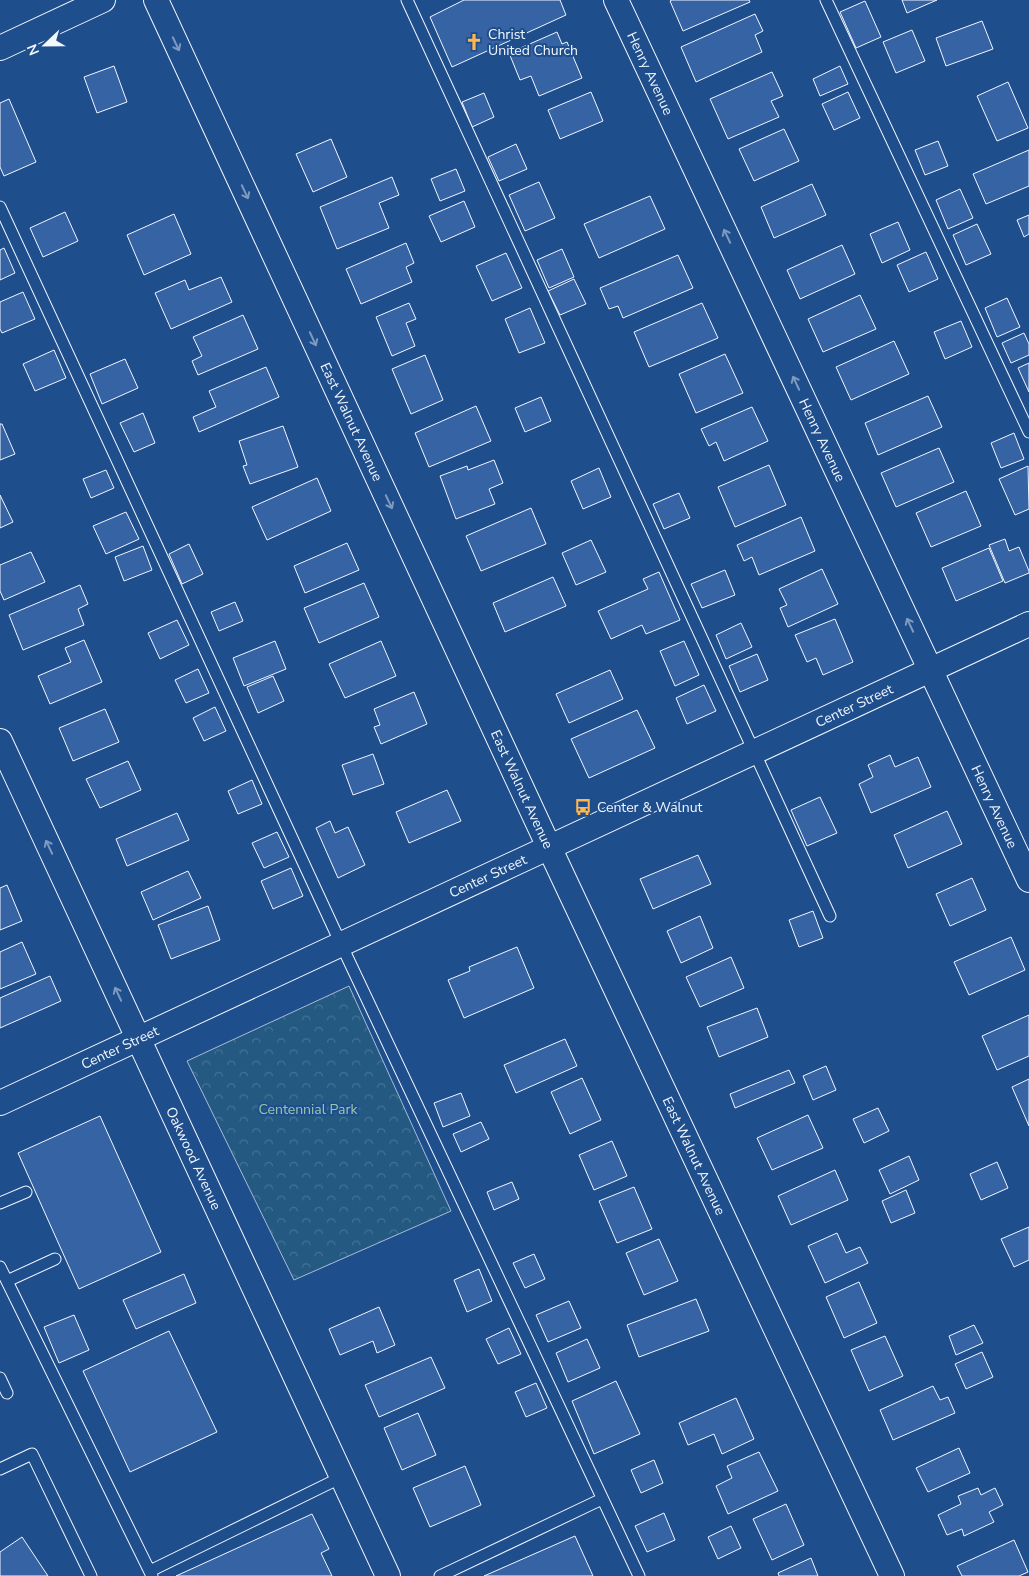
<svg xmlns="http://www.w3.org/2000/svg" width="1029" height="1576" font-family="'Nunito Sans',sans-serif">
	<defs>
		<pattern id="forest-crowns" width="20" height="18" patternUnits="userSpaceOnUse" patternTransform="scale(1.25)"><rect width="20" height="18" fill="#245a82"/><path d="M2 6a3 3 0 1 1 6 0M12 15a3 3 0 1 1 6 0" fill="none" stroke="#447295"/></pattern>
	</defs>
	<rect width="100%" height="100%" fill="#1f4e8c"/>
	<path fill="url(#forest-crowns)" stroke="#a8bbd7" d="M349 986 451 1211 294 1280 187 1061Z"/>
	<path fill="#3563a3" stroke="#f2f6ff" d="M464 0H560L566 15 452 67 430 17Z
		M672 0H749L750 2 683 31 670 1Z
		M902 0H937L907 13Z
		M865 1 881 37 856 48 840 12Z
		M755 14 763 31 755 35 762 52 696 82 681 47Z
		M982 21 993 49 946 66 936 38Z
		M912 30 925 61 896 73 883 42Z
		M557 32 562 44 567 42 582 78 539 96 531 76 520 80 509 53Z
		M114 66 127 102 97 113 84 77Z
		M840 66 848 84 820 96 813 79Z
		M772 72 783 96 771 101 779 117 728 139 710 99Z
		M1008 82 1028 128 997 141 977 96Z
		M591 92 603 121 560 139 548 110Z
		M848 92 860 118 834 130 822 104Z
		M484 93 494 117 472 127 462 102Z
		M9 99 36 162 4 176 0 167V103Z
		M784 129 799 161 754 181 739 149Z
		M331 139 347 177 313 192 296 154Z
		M938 141 948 166 925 175 915 150Z
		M516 144 527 169 499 181 488 157Z
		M1029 150V186L986 204 973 174Z
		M456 169 465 191 440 201 431 179Z
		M392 177 399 195 379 203 389 228 337 249 320 207Z
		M539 182 555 218 525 231 509 195Z
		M812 184 826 215 774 238 761 207Z
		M960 189 973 218 948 229 936 200Z
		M650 196 665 229 599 258 584 224Z
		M464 201 475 227 441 242 429 216Z
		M65 212 78 241 43 257 30 228Z
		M174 214 191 254 144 275 127 235Z
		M1029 215V234L1024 237 1017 220Z
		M898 222 910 250 882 263 870 234Z
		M977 224 991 254 966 265 953 235Z
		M406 243 414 263 406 267 412 282 361 304 346 269Z
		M842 245 855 274 800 299 787 270Z
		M4 248 15 273 0 280V250Z
		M562 249 574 277 549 288 537 260Z
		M926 252 938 279 909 292 897 265Z
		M506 253 522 288 492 301 476 266Z
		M678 255 693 288 623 318 618 306 609 309 600 288Z
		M221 277 232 302 171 329 155 293 185 280 189 290Z
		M574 279 586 304 560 315 548 291Z
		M23 292 35 319 2 333 0 329V302Z
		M860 295 876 329 823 352 808 319Z
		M1007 298 1020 327 997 337 985 308Z
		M409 303 416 319 406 323 415 346 392 356 376 317Z
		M702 303 718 338 649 367 634 332Z
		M530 308 545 343 519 353 505 319Z
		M243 315 258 349 198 375 192 361 202 356 193 337Z
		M961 321 972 347 945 359 934 332Z
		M1024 333 1029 344V355L1011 363 1002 343Z
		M894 341 909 374 851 400 836 367Z
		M54 350 66 378 35 391 23 364Z
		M725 354 743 393 696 413 679 374Z
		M425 355 443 400 411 414 392 369Z
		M125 359 138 388 102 404 90 374Z
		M1029 363V392L1018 368Z
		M266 367 279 397 199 432 193 417 216 407 209 391Z
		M928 396 942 427 878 455 865 423Z
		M541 397 551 421 525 432 515 408Z
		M476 406 491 441 429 467 415 433Z
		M752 407 768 441 724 461 716 442 709 446 701 429Z
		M143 413 155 443 134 452 120 423Z
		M0 424H2L15 454 0 460Z
		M283 426 298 467 250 484 243 466 247 465 239 441Z
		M1014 433 1024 459 1001 468 991 443Z
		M939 448 954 482 896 507 881 473Z
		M494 460 503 483 489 489 495 504 456 519 440 476 467 466 468 470Z
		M769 465 786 505 735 527 718 487Z
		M1028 466 1029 509 1015 515 999 479Z
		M599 468 611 497 583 509 571 481Z
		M106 470 114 488 91 498 83 479Z
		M317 478 331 511 267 540 252 507Z
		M966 491 981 526 931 547 916 513Z
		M679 493 690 518 664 529 653 504Z
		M0 495 13 522 0 528Z
		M531 508 546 544 481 571 466 536Z
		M126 512 139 539 106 554 93 526Z
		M801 517 815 551 759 575 752 557 744 561 737 545Z
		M1005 539 1009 551 1019 547 1029 571V573L1005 583 989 545Z
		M591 540 606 572 576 585 562 553Z
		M347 543 359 570 305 593 294 566Z
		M189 544 203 574 182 584 169 554Z
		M143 546 152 570 124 581 115 557Z
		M989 548 1003 581 956 601 942 568Z
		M31 552 45 582 4 600 0 591V565Z
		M822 569 838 604 788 627 780 608 787 605 779 589Z
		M725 570 735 595 702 608 691 584Z
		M659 572 680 620 646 634 642 625 611 639 598 611 648 589 643 579Z
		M553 577 566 606 505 632 493 603Z
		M364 583 379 617 319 643 304 608Z
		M80 585 88 604 78 609 84 625 23 650 9 615Z
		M235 602 243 621 219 631 211 612Z
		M835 619 853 662 823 675 816 658 807 662 795 635Z
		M177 620 189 645 160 659 148 633Z
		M741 623 752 647 726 659 716 635Z
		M84 640 102 682 50 704 38 676 71 662 65 648Z
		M275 641 286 669 244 686 233 658Z
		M381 641 396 676 345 698 329 664Z
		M684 641 699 675 675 686 660 651Z
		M757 654 768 680 740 692 729 666Z
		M198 669 209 693 186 703 175 680Z
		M610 670 623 699 569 723 556 694Z
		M273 676 284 701 258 713 247 687Z
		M704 685 716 711 687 724 676 698Z
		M414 692 427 724 381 744 374 727 380 725 374 709Z
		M215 707 226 731 204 741 193 718Z
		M105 709 119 742 73 761 59 728Z
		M637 710 655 748 589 778 571 739Z
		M373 754 384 784 353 795 342 765Z
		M890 755 895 767 918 757 931 787 871 813 859 784 873 777 868 765Z
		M128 761 141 790 100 808 86 779Z
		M252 780 262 804 238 814 228 791Z
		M447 790 461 821 409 843 396 812Z
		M820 797 837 833 807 846 791 810Z
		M947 811 962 844 908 868 894 835Z
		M177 813 189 840 127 866 116 839Z
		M330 821 335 833 348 827 365 865 338 878 316 828Z
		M277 832 289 857 264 868 252 843Z
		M698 855 711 884 653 909 640 879Z
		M291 868 303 896 273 909 261 881Z
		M188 871 201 898 153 920 141 892Z
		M972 878 986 910 950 926 936 894Z
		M7 885 22 921 0 930V888Z
		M208 906 220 940 171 959 158 925Z
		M813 911 823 938 799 947 789 920Z
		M700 916 713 948 681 963 667 931Z
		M1011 937 1025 970 969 995 954 962Z
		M22 942 36 974 0 989V952Z
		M517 947 534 988 464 1018 448 980 470 971 469 967Z
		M731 957 744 988 700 1007 686 977Z
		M50 976 61 1001 0 1028V998Z
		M757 1008 768 1037 719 1057 707 1027Z
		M1029 1015V1056L997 1070 982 1036Z
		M565 1039 577 1066 516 1093 504 1065Z
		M826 1066 836 1090 813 1100 803 1076Z
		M789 1070 795 1083 735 1108 730 1094Z
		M582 1078 601 1120 570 1134 551 1092Z
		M1029 1079V1126L1012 1087Z
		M461 1093 470 1116 443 1127 434 1103Z
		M878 1108 889 1131 864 1143 853 1119Z
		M808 1115 823 1148 772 1170 757 1138Z
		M100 1116 161 1252 79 1289 18 1153Z
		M481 1122 489 1139 461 1152 453 1134Z
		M612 1141 627 1176 594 1190 579 1155Z
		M909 1156 919 1180 890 1194 879 1170Z
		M997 1162 1008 1188 981 1200 970 1174Z
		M835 1170 848 1200 791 1225 778 1196Z
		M512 1182 519 1199 494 1210 487 1192Z
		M634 1187 652 1229 617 1243 599 1201Z
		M906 1190 915 1213 891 1223 882 1201Z
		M1029 1227V1260L1014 1267 1001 1239Z
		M837 1233 846 1253 860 1247 868 1263 825 1283 808 1246Z
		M659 1239 678 1281 644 1295 626 1253Z
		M534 1254 545 1279 525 1288 513 1263Z
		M479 1269 492 1301 467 1312 454 1280Z
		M184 1274 196 1303 136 1329 123 1300Z
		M859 1282 877 1323 844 1338 826 1297Z
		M696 1299 709 1331 639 1357 627 1325Z
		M569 1301 581 1328 548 1342 536 1315Z
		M379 1307 395 1345 377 1353 373 1341 340 1355 329 1329Z
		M74 1315 89 1350 59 1363 44 1327Z
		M974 1325 983 1343 956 1355 949 1336Z
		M509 1328 521 1354 498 1364 486 1339Z
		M169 1331 217 1432 130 1472 83 1371Z
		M885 1336 903 1376 869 1391 851 1350Z
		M587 1339 600 1368 568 1382 556 1353Z
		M982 1352 993 1377 966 1389 955 1364Z
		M431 1357 445 1388 379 1417 365 1385Z
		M616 1381 640 1434 594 1454 572 1401Z
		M536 1383 547 1408 526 1417 515 1392Z
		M933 1386 940 1400 948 1397 955 1413 893 1440 880 1410Z
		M736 1398 754 1439 722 1454 714 1434 688 1445 679 1423Z
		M418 1413 436 1455 402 1470 384 1428Z
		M959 1448 970 1473 928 1492 916 1468Z
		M759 1452 778 1491 728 1514 716 1486 732 1478 727 1466Z
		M654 1460 663 1483 641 1493 631 1470Z
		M465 1466 481 1505 430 1527 413 1488Z
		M978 1488 981 1495 995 1488 1003 1505 989 1512 994 1522 964 1536 962 1529 947 1535 938 1515 961 1504 958 1496Z
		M786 1504 804 1545 772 1560 753 1519Z
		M664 1513 675 1540 647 1552 635 1526Z
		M312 1514 329 1549 321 1553 332 1576H176Z
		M731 1526 741 1548 718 1559 708 1537Z
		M575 1536 593 1576H484Z
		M22 1537 48 1576H0V1552Z
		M1014 1540 1028 1572 1019 1576H962L957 1566Z
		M811 1558 818 1576H779L778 1573Z"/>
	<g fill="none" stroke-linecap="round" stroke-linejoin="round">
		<g stroke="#f2f6ff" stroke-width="13">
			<path id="lane" d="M407 0 830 916
				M826 0 1029 432
				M0 207 341 944 639 1576
				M0 1203 26 1192
				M0 1267 152 1576
				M7 1281 55 1259
				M0 1378 7 1393
				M0 1469 32 1454 91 1576
				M150 1571 342 1477
				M440 1576 602 1499"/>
		</g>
		<g stroke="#f2f6ff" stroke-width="26">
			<g id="street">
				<path id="s1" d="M156 0 549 847 892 1576"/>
				<path id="s2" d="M616 0 1029 880"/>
				<path d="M0 48 103 0"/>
				<path id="s3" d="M0 741 388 1576"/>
				<path id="s4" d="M0 1103 1029 624"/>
			</g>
		</g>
		<use href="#lane" stroke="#1f4e8c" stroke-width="11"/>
		<use href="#street" stroke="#1f4e8c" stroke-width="24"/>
	</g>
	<defs><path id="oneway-shaft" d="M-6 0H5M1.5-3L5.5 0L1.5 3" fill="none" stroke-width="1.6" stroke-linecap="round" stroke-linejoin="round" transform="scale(1.25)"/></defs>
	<g stroke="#7e9ac0">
		<use href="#oneway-shaft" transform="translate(176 44) rotate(65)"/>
		<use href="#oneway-shaft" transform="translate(245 192) rotate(65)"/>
		<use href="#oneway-shaft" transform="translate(727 236) rotate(-115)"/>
		<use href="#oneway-shaft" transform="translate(313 339) rotate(65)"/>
		<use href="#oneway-shaft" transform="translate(796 383) rotate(-115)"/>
		<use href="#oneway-shaft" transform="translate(389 502) rotate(65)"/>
		<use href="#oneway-shaft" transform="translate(910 625) rotate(-115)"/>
		<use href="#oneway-shaft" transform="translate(49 847) rotate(-115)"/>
		<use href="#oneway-shaft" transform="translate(118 994) rotate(-115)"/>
	</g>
	<defs>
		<g id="church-bare" transform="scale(1.35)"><path d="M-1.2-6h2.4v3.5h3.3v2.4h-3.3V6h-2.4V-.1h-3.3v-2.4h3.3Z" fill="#ffb74d" stroke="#1f4e8c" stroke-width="2.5" paint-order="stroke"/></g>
		<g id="bus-bare" transform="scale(1.35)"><path d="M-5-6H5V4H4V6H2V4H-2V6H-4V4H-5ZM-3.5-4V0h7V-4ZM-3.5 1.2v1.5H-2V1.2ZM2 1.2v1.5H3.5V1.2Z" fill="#ffb74d" stroke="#1f4e8c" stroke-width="2.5" paint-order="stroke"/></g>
	</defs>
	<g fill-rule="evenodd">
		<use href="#church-bare" x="474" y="42"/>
		<use href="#bus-bare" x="583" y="807"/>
	</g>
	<g text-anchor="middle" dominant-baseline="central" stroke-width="4" stroke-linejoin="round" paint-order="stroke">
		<g font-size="14" fill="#f2f6ff" stroke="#1f4e8c" text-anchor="start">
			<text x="488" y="34">Christ<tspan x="488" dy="16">United Church</tspan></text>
			<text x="597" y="807">Center &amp; Walnut</text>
		</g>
		<g font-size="14" fill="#f2f6ff" stroke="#1f4e8c">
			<text stroke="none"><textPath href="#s2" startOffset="81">Henry Avenue</textPath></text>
			<text stroke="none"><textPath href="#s1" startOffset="465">East Walnut Avenue</textPath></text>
			<text stroke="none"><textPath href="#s2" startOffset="486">Henry Avenue</textPath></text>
			<text stroke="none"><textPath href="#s4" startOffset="942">Center Street</textPath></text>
			<text stroke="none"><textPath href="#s1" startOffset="870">East Walnut Avenue</textPath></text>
			<text stroke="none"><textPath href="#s2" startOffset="891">Henry Avenue</textPath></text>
			<text stroke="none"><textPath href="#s4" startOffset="538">Center Street</textPath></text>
			<text stroke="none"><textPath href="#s4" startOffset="132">Center Street</textPath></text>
			<text stroke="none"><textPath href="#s1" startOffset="1275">East Walnut Avenue</textPath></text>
			<text stroke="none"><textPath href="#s3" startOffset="460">Oakwood Avenue</textPath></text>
		</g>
		<g font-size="14" fill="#97c8a6" stroke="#1f4e8c">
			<text x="308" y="1109">Centennial Park</text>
		</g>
	</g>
	<g transform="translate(45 45) rotate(248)" stroke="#1f4e8c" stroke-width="4" paint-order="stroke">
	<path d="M0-4L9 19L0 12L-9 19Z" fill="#f2f6ff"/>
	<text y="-8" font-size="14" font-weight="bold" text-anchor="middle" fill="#f2f6ff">N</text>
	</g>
</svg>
